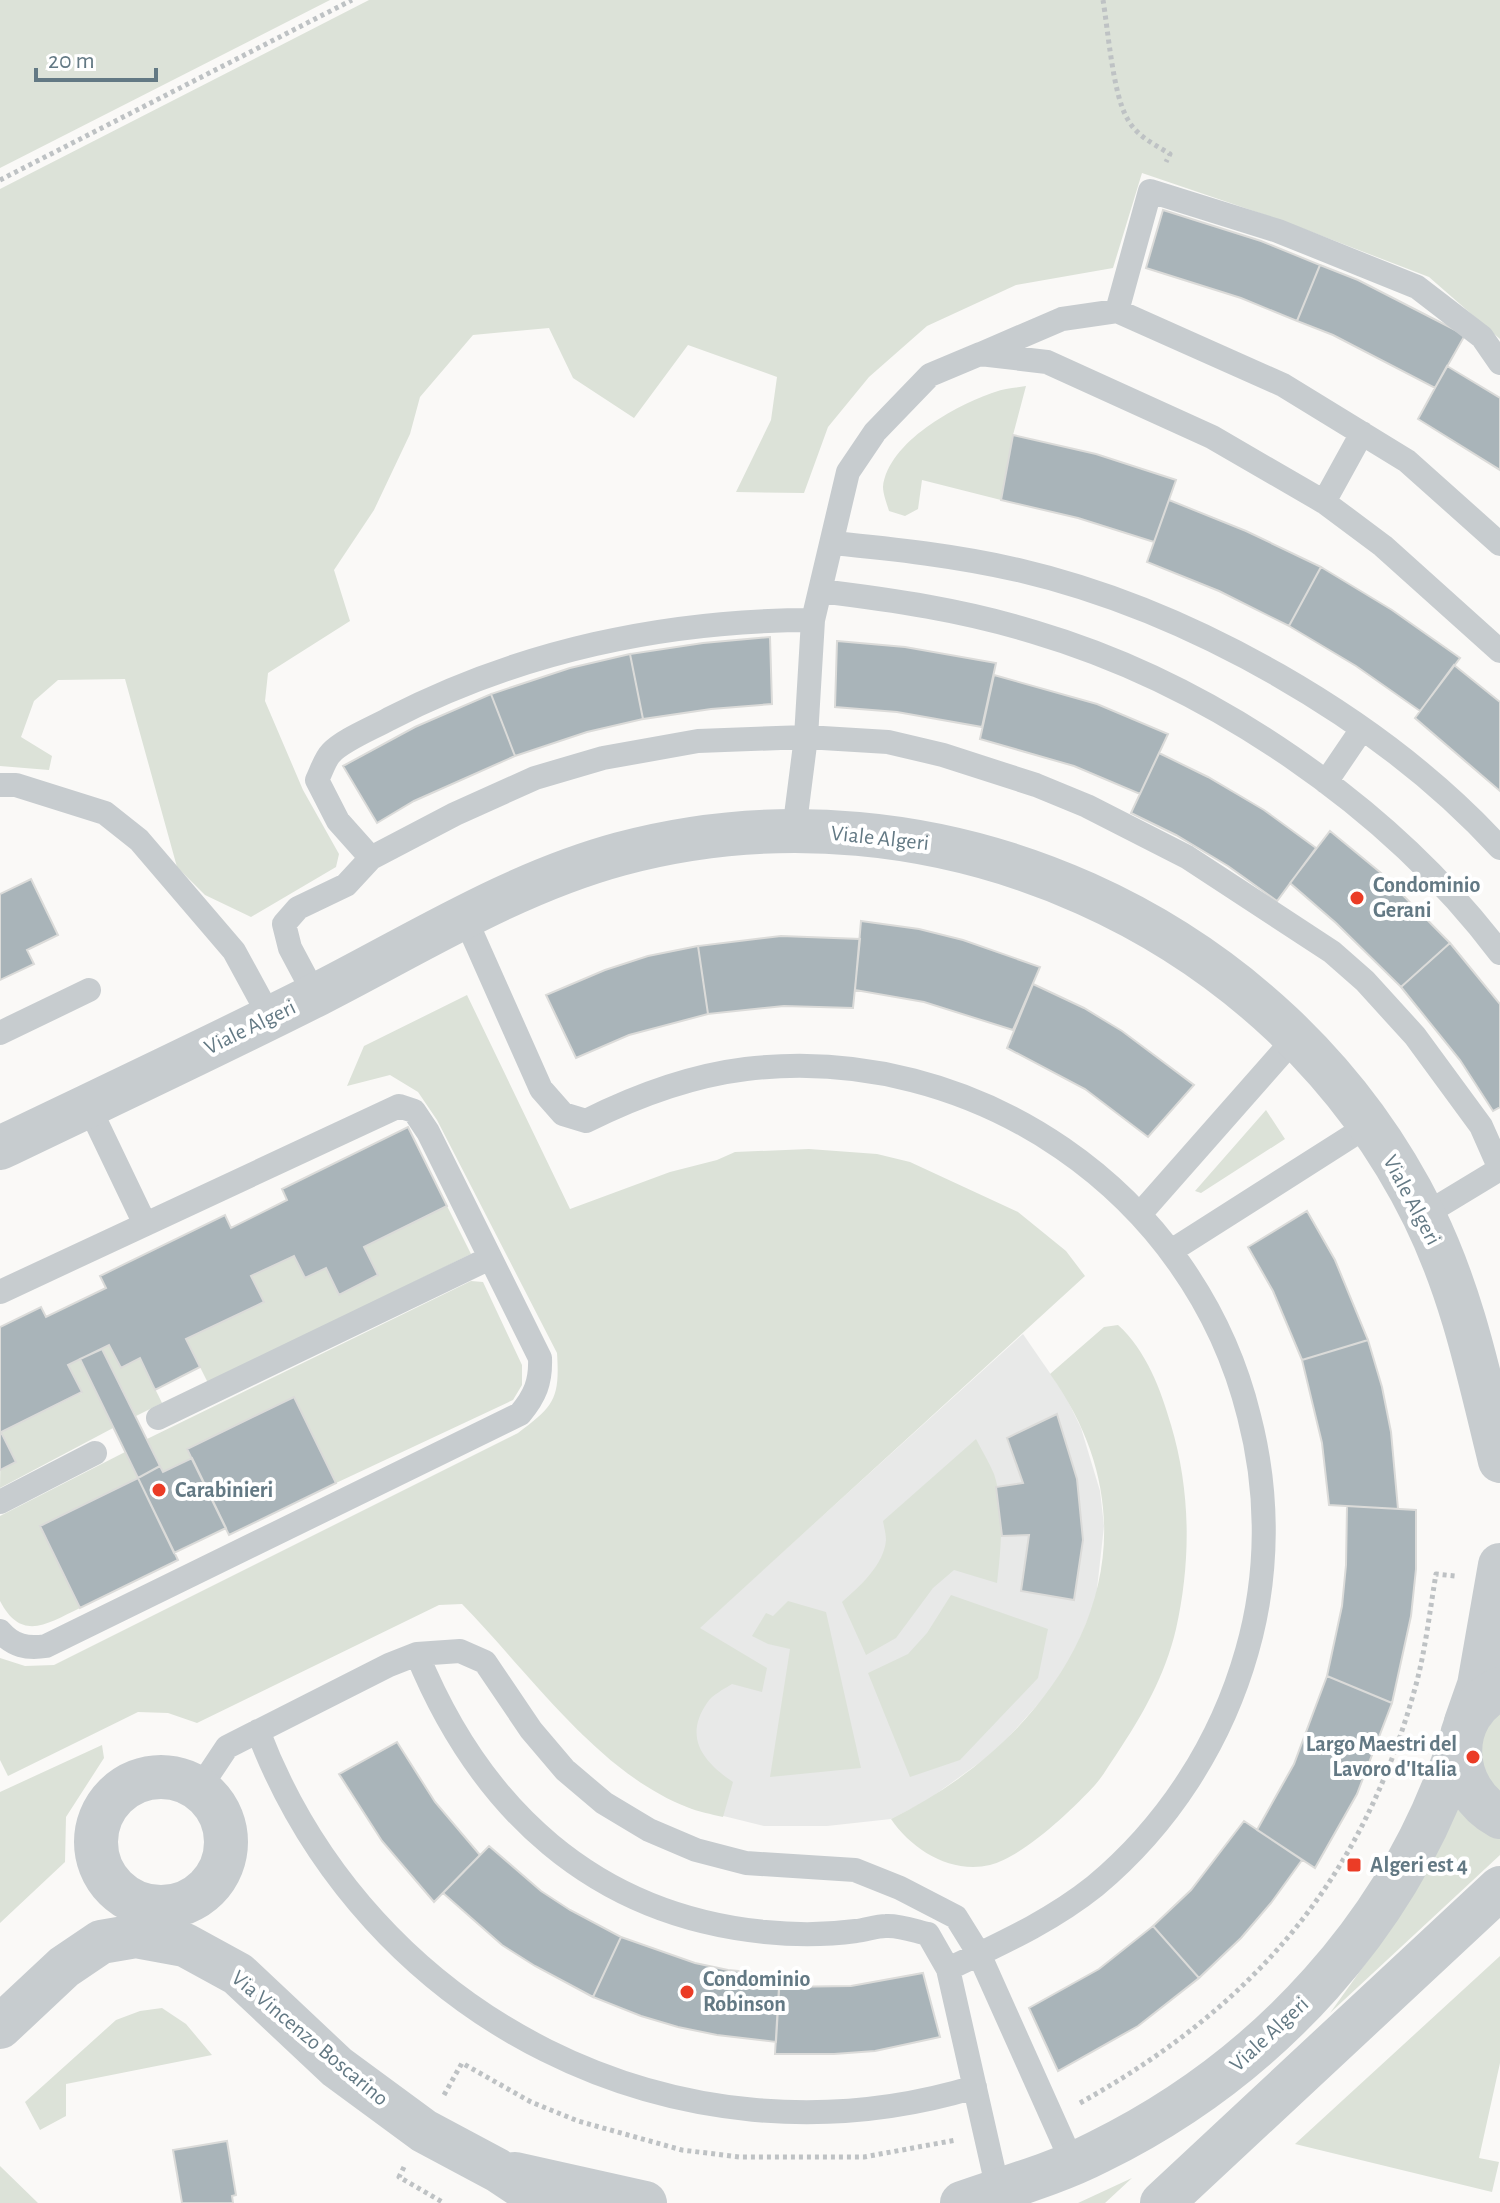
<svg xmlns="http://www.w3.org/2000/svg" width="1500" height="2203" font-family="'Alegreya Sans',sans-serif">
	<rect width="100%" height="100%" fill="#faf9f7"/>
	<path fill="#e8e9e8" d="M1023 1334 1065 1395 1081 1428 1100 1491 1104 1526 1096 1598 1083 1632 1070 1660 1049 1692 997 1750 925 1802 891 1819 827 1826H764L687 1807 651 1788 582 1734Z"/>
	<path fill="#dce2d8" d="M0 0H330L0 168Z
		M369 0H1500V339L1429 277 1283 221 1142 173 1113 268 1016 285 927 326 869 377 828 427 804 493 736 492 771 420 777 377 688 345 634 418 573 378 549 328 473 335 420 397 410 434 374 510 334 570 350 621 268 673 265 701 303 790 339 854 336 867 251 917 205 895 177 867 125 679 58 680 34 701 21 737 52 756 49 770 0 766V189Z
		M1026 386 1013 435 1001 500 922 480 918 509 905 516 889 511C887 504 883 494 883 487 888 442 956 405 995 392 1004 388 1016 388 1026 386Z
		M467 995 570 1209 670 1172 717 1160 735 1152 809 1149 877 1154 910 1162 1018 1212 1066 1251 1085 1276 700 1628 767 1668 762 1692 732 1684C724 1689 712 1695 707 1703 683 1738 704 1762 733 1782L723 1817C711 1814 698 1812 687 1807 598 1773 527 1670 462 1604L439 1605 197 1723 168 1713 138 1712 8 1776 0 1760V1658L25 1666 54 1665 518 1433C554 1406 560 1399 557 1353L437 1120 418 1092 390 1075 347 1086 364 1046Z
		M1266 1110 1285 1139 1201 1193 1195 1191Z
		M447 1206 471 1254 208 1383 186 1339 263 1302 251 1276 294 1256 305 1278 326 1268 339 1295 378 1275 364 1247Z
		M471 1281 483 1282 522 1365V1385L513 1400 336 1483 192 1458 163 1472 147 1439Z
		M1118 1325C1146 1350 1161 1390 1171 1425 1191 1492 1191 1562 1176 1629 1165 1676 1142 1716 1116 1755 1109 1765 1103 1776 1095 1785 1072 1810 1023 1857 990 1865 951 1874 912 1850 891 1819 1063 1735 1177 1551 1050 1374L1104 1327Z
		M109 1345 121 1368 140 1358 162 1403 136 1416 102 1349Z
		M80 1359 113 1428 0 1488 1 1432 82 1393 68 1365Z
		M976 1439C982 1451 989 1462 994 1474 1005 1507 1001 1549 997 1583L954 1570 933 1588 896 1638 866 1655 842 1602C859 1587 884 1565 886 1540 886 1534 884 1527 883 1521Z
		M125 1452 138 1478 40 1526 80 1608C48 1623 22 1643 0 1601V1516Z
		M951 1595 1048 1629 1038 1678 960 1760 910 1777 868 1673 908 1654 927 1633Z
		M788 1601 826 1612 861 1768 770 1777 790 1649 768 1644 752 1636 766 1613 773 1616Z
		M1500 1712V1797C1477 1762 1469 1746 1500 1712Z
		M102 1745 104 1758 66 1817 65 1862 0 1923V1792Z
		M1460 1804 1500 1834V1855L1330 2013 1401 1914Z
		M1500 1956V2063L1479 2158 1499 2162 1492 2192 1295 2144Z
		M162 2008 186 2024 212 2055 66 2084V2116L40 2130 25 2102 116 2020 140 2011Z
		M0 2166 38 2203H0Z
		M1132 2178 1105 2203H1078Z"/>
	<path fill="#a9b4b9" stroke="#dbdbd9" stroke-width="2" d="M1163 210 1261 241 1320 265 1297 321 1241 298 1146 268Z
		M1320 265 1358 280 1465 335 1435 388 1333 335 1297 321Z
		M1447 366 1500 398V470L1418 419Z
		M1013 435 1096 454 1176 480 1154 542 1078 518 1001 500Z
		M1169 500 1246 531 1321 567 1289 626 1219 591 1147 562Z
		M1321 567 1392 610 1460 658 1420 711 1356 666 1289 626Z
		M770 637 772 704 711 709 643 719 630 654 703 643Z
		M837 641 905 647 996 663 982 727 897 712 835 707Z
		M630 654 643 719 587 732 515 756 491 694 570 668Z
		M1454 665 1500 702V791L1415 718Z
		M994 675 1097 704 1168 734 1140 794 1074 766 980 739Z
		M491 694 515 756 414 801 377 823 343 766 415 727Z
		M1159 753 1208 777 1264 810 1316 848 1277 901 1228 866 1176 835 1131 813Z
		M1330 831 1381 873 1450 943 1401 987 1336 923 1290 883Z
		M31 879 58 935 27 950 34 964 0 980V894Z
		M861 921 919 929 963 940 1040 967 1013 1030 924 1002 855 990Z
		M781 936 860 939 853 1008 784 1006 708 1014 698 946Z
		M1450 943 1500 1004V1107L1493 1111 1460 1060 1401 987Z
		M698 946 708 1014 629 1035 576 1058 546 995 605 970 648 956Z
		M1033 984 1084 1008 1122 1031 1194 1085 1148 1137 1085 1089 1007 1048Z
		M408 1127 447 1206 364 1247 378 1275 339 1295 326 1268 305 1278 294 1256 251 1276 264 1302 186 1339 200 1367 155 1390 140 1358 121 1368 109 1345 68 1365 82 1392 1 1432 16 1462 0 1470V1327L41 1307 46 1317 106 1288 100 1276 225 1215 231 1228 287 1200 282 1189Z
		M1307 1211 1335 1260 1368 1340 1302 1360 1273 1291 1248 1247Z
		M1368 1340 1382 1387 1391 1432 1398 1509 1329 1505 1322 1443 1302 1360Z
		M102 1349 160 1466 138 1478 80 1359Z
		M294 1397 336 1483 229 1535 187 1449Z
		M1057 1414 1077 1479 1083 1540 1074 1600 1021 1591 1029 1535 1002 1536 996 1487 1023 1483 1007 1438Z
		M192 1458 226 1528 174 1553 138 1478 160 1466 163 1472Z
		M138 1478 178 1560 80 1608 40 1526Z
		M1347 1506 1416 1510V1569L1411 1616 1392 1703 1327 1676 1342 1606 1346 1565Z
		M1327 1676 1392 1703 1357 1794 1315 1868 1257 1830 1294 1764Z
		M397 1742 435 1802 480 1855 434 1902 382 1841 339 1774Z
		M1244 1821 1302 1860 1271 1903 1241 1938 1199 1978 1153 1926 1191 1890Z
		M489 1846 541 1891 570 1910 621 1937 593 1997 535 1966 502 1945 443 1893Z
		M1153 1926 1199 1978 1138 2026 1058 2071 1029 2008 1099 1969Z
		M621 1937 695 1963 728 1970 780 1975 776 2042 717 2035 678 2027 641 2016 593 1997Z
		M923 1973 940 2037 875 2051 834 2054H775L779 1987 851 1986Z
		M227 2141 236 2195 232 2196 233 2203H182L173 2150Z"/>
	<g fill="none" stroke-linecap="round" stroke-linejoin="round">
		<path stroke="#bec2c4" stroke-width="5" stroke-dasharray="4 4" stroke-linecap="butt" d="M1103 0C1108 30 1113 94 1127 118 1136 136 1154 144 1170 154L1166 162
			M0 180 352 0
			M444 2095 462 2063 531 2102 578 2121 682 2150 739 2157H864L956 2140
			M1080 2103C1257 2004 1364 1878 1417 1681 1426 1646 1430 1609 1436 1574L1455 1576
			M404 2167 399 2177 444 2203"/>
		<path stroke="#c7cccf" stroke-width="24" d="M1117 311 1150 191 1278 231 1417 287 1482 337 1500 363
			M983 353 1062 319 1117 311 1283 385 1407 461 1500 544
			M1324 502 1362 433
			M832 543C895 549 957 556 1018 570 1189 610 1381 718 1500 848
			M820 591C893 600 963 610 1034 632 1210 684 1389 806 1500 953
			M1326 782 1362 729
			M0 785H16L105 813 139 840 234 951 270 1017
			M794 831 806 737 813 620 848 472 875 432 930 375 980 354 1047 362 1212 437 1324 502 1383 546 1500 651
			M371 858 338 821 317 780C321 772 325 759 331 753 343 740 373 728 389 719 520 651 666 620 813 620
			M465 918 541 1089 563 1114 586 1121C636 1096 689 1076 746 1069 974 1042 1194 1192 1249 1416 1269 1493 1269 1574 1247 1651 1221 1743 1168 1825 1095 1886 1050 1922 1000 1944 948 1969
			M315 995 290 948 284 924 298 908 346 885 371 858 455 814 535 778 603 758 698 741 806 737 888 742 943 755 1036 785 1087 806 1187 857 1332 952 1365 981 1415 1036 1481 1126 1500 1169 1424 1215
			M0 1033 89 990
			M88 1105 145 1224
			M1140 1214 1296 1037
			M1171 1251 1369 1125
			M0 1292 399 1106 414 1111 428 1132 540 1358C541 1382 535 1396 520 1414L46 1646C27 1649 13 1646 0 1631
			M158 1418 490 1258
			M0 1502 95 1453
			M417 1654C480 1808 593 1915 765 1932 795 1935 826 1935 856 1931 866 1930 876 1926 886 1926 899 1925 915 1931 928 1934L948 1969 998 2190
			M258 1731C367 2018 678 2177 975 2087
			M199 1789 227 1747 389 1665 417 1654 460 1651 485 1662 531 1730 565 1770 604 1803 649 1830 696 1850 746 1863 855 1870 900 1888 956 1917 979 1954 1073 2164"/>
		<path stroke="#c7cccf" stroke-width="44" d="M0 1148C106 1097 213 1047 318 994 416 944 513 883 620 854 934 770 1280 923 1424 1216 1463 1296 1479 1376 1500 1461
			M1466 1722 1479 1685 1500 1565
			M96 1842a65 65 0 1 1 130 0a65 65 0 1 1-130 0Z
			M0 2027 64 1967 101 1942 136 1936 185 1945 238 1974 337 2067 424 2131 497 2170 547 2203
			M515 2174 645 2203"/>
		<path stroke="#c7cccf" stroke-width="44" d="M1500 1689C1445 1715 1449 1790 1500 1817
			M962 2203C1007 2187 1055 2174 1098 2152 1267 2069 1403 1922 1460 1741
			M1162 2203 1500 1888"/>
	</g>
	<g fill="#eb3c26" stroke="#fff" stroke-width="3">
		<circle cx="1357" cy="898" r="8"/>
		<circle cx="159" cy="1490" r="8"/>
		<circle cx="1473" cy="1757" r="8"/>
		<rect x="1346" y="1857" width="16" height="16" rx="4"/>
		<circle cx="687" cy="1992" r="8"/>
	</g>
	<g text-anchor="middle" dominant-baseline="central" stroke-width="8" stroke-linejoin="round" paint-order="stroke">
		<g font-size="22" fill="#637984" stroke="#fff">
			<text transform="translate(880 838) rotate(6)">Viale Algeri</text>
			<text transform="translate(250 1027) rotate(-26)">Viale Algeri</text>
			<text transform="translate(1412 1200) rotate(62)">Viale Algeri</text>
			<text transform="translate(1269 2034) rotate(-43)">Viale Algeri</text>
			<text transform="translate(310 2038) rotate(40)">Via Vincenzo Boscarino</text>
		</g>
		<g font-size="22" font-weight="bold" fill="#637984" stroke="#fff" text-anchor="start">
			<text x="1373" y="885">Condominio<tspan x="1373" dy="25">Gerani</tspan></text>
			<text x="175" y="1490">Carabinieri</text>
			<text x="1457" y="1744" text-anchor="end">Largo Maestri del<tspan x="1457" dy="25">Lavoro d'Italia</tspan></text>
			<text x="1370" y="1865">Algeri est 4</text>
			<text x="703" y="1979">Condominio<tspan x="703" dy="25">Robinson</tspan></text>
		</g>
	</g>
	<path d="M36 68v12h120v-12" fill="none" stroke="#637984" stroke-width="4"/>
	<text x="48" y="68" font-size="24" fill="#637984" stroke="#ffffff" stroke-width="6" paint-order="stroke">20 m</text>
</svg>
